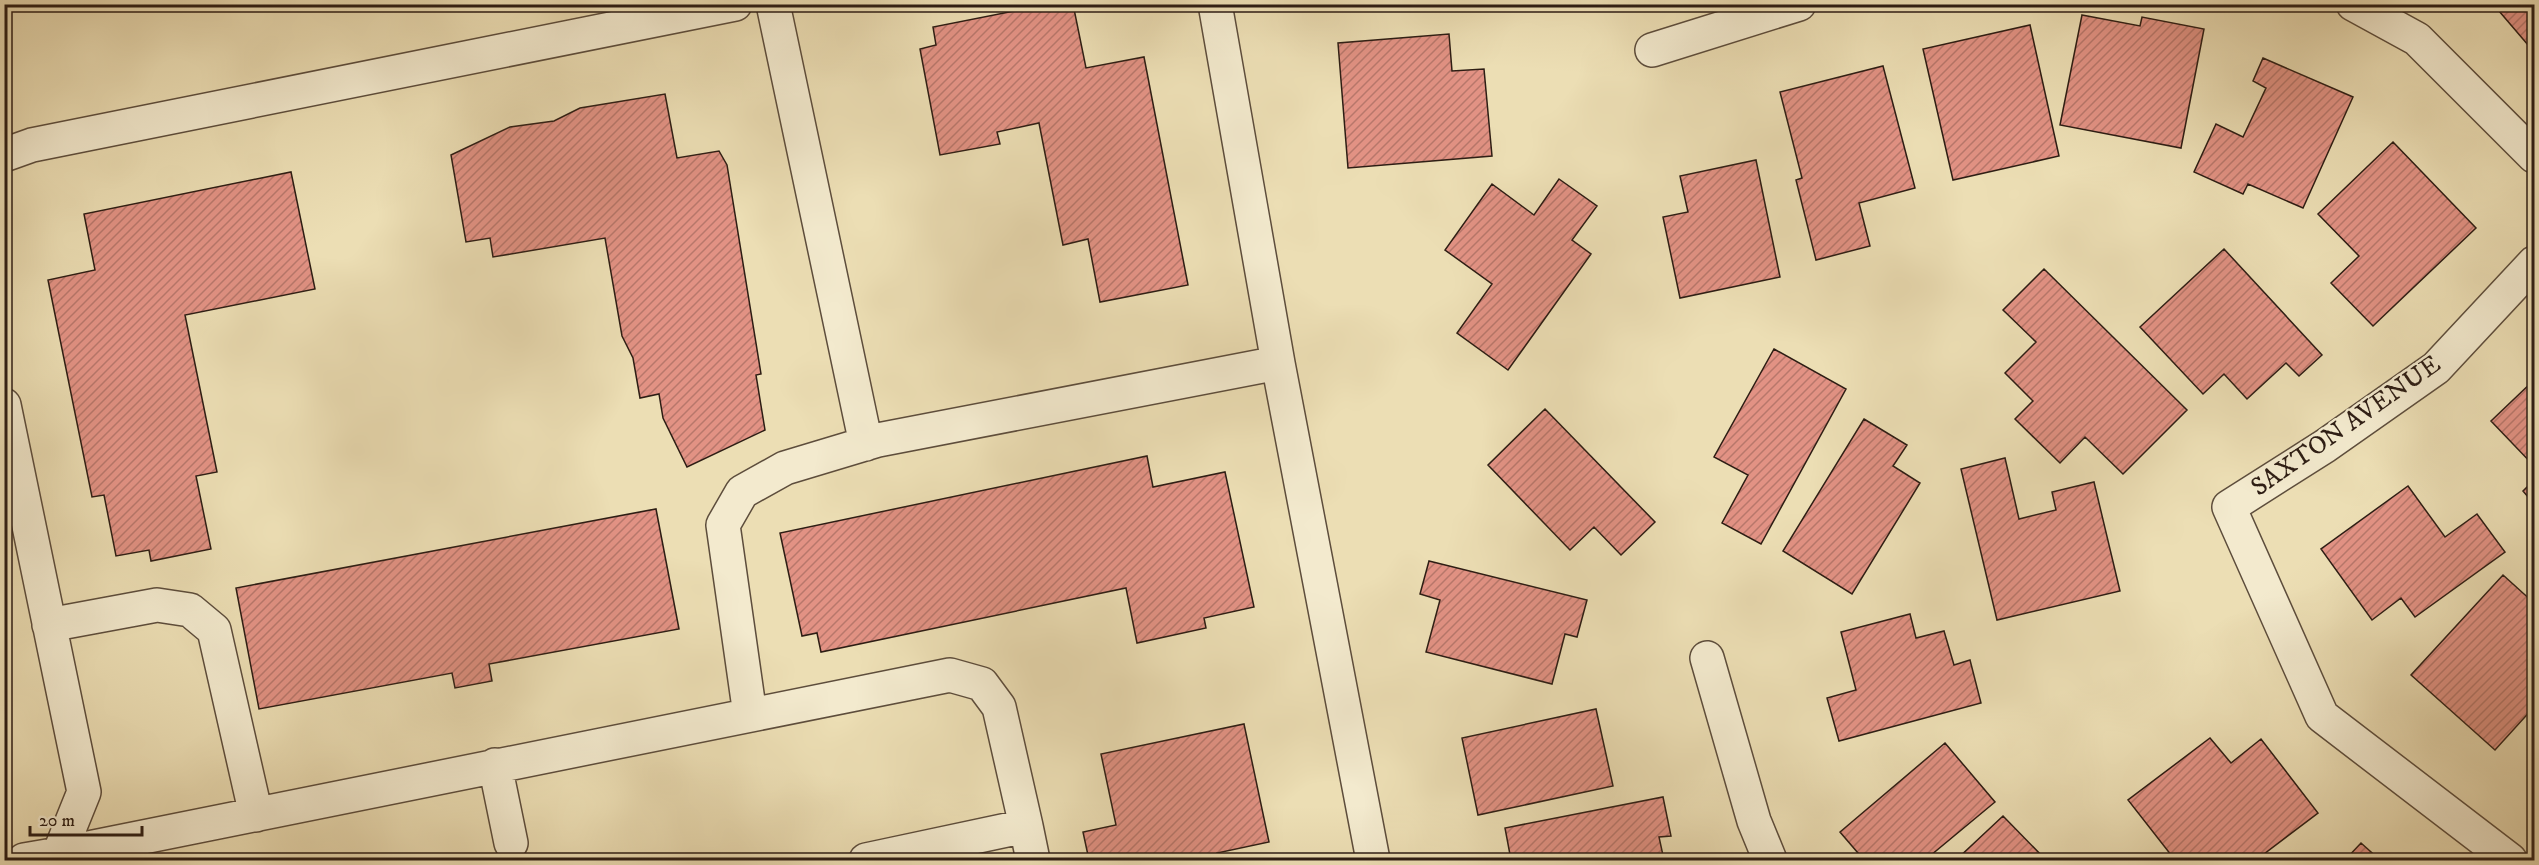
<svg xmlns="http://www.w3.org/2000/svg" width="2539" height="865" font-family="'IM FELL DW Pica',serif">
	<defs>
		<pattern id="building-hatch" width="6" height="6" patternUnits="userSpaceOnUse" patternTransform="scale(1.5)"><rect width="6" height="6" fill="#e29284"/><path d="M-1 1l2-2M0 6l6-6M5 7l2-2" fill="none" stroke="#b8776b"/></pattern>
	</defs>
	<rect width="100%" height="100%" fill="#ecdeb4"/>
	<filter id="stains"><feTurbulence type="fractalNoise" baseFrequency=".00333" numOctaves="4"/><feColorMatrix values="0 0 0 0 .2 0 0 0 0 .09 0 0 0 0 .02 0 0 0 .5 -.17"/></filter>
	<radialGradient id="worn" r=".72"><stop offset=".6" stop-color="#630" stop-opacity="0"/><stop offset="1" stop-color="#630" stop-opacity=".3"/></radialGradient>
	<path fill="url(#building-hatch)" stroke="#2d1d14" stroke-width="1.5" d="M1050 4H1073L1086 68 1144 57 1188 285 1100 302 1088 239 1063 245 1039 123 997 132 1000 144 940 155 920 49 936 45 933 27Z
		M2506 4H2534V52L2499 11Z
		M2082 15 2140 26 2142 17 2204 29 2181 148 2060 125Z
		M2030 25 2059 156 1953 180 1923 49Z
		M1449 34 1452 71 1484 69 1492 156 1348 168 1338 43Z
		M2263 58 2353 97 2303 208 2248 184 2243 194 2194 172 2216 124 2243 137 2266 88 2253 81Z
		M1883 66 1915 188 1859 203 1870 246 1816 260 1796 180 1802 178 1780 92Z
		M665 94 677 158 719 151 727 165 761 374 756 375 765 430 687 467 663 418 659 394 640 398 633 358 622 336 605 238 493 257 490 238 466 242 451 155 510 127 554 121 580 108Z
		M2393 142 2476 228 2373 326 2331 283 2359 256 2318 214Z
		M1756 160 1780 277 1680 298 1663 217 1688 212 1680 176Z
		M291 172 315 289 185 315 217 472 196 476 211 549 151 561 149 550 116 556 104 495 92 497 48 280 95 270 84 214Z
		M1559 179 1597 206 1572 240 1591 254 1508 370 1457 333 1492 284 1445 250 1492 184 1534 215Z
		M2224 249 2322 355 2299 376 2286 363 2247 399 2224 374 2203 394 2140 327Z
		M2044 269 2187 410 2123 474 2085 437 2060 463 2015 419 2033 401 2005 373 2036 342 2003 310Z
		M1774 349 1846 389 1761 544 1722 523 1748 475 1714 457Z
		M2534 380V466L2491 421Z
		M1545 409 1655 522 1621 555 1594 527 1570 550 1488 465Z
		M1864 419 1907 445 1893 466 1920 483 1852 594 1783 551Z
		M1147 456 1153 487 1225 472 1254 607 1204 618 1206 628 1137 643 1126 588 821 652 817 633 802 636 780 533Z
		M2005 458 2019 519 2056 510 2052 492 2094 482 2120 591 1997 620 1961 469Z
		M2534 480V504L2523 491Z
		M2408 486 2445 537 2477 514 2505 552 2415 617 2401 598 2372 620 2321 549Z
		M656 509 679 629 489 664 492 681 455 688 452 673 259 709 236 588Z
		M1429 561 1587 600 1577 637 1565 634 1552 684 1426 652 1440 600 1420 594Z
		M2503 575 2534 603V707L2495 750 2411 675Z
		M1910 614 1916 638 1944 631 1954 665 1970 660 1981 703 1839 741 1827 698 1856 690 1841 632Z
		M1596 709 1613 786 1478 815 1462 738Z
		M1244 724 1269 842 1217 853 1219 860H1089L1083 832 1116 825 1101 754Z
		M2210 738 2231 763 2261 739 2318 813 2256 860H2175L2128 800Z
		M1945 743 1995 802 1925 860H1864L1840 832Z
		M1663 797 1671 836 1659 837 1664 860H1511L1505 828Z
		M2003 816 2046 860H1956Z
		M2361 843 2380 860H2345Z"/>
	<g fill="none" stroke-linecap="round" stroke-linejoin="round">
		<g stroke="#5d4d3c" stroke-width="36">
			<path id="minor" d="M773 4 866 444
				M1215 4 1278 363 1373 860
				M2353 4 2417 39 2534 156
				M1652 50 1799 4
				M4 155 32 145 735 4
				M4 405 84 792 59 854
				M49 625 157 605 190 610 214 630 256 815
				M1707 658 1754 821 1770 860
				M750 715 723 525 742 492 785 468 878 440 1278 363
				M495 765 511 843
				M59 854 950 675 982 684 999 707 1026 826
				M24 860 59 854 61 860
				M866 860 1026 826 1033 860
				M2510 860 2322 716 2229 507 2325 446 2436 368 2534 263"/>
		</g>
		<use href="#minor" stroke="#f3eace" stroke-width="33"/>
	</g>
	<g text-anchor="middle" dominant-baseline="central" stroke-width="4.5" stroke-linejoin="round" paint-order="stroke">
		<g font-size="26" fill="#2d1d14" stroke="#f3eace">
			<text transform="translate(2346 426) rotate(-35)">SAXTON AVENUE</text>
		</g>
	</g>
	<rect width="2539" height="865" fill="none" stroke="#ecdeb4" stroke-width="24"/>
	<rect x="6" y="6" width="2527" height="853" fill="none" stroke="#2d1d14" stroke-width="3"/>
	<rect x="12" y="12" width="2515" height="841" fill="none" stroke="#2d1d14" stroke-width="1.5"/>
	<path d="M30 826v9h112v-9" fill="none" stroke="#2d1d14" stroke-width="3"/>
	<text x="39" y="826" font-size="18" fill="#2d1d14" stroke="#f3eace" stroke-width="4.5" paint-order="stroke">20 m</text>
	<rect width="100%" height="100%" filter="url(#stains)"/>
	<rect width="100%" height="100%" fill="url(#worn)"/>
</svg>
